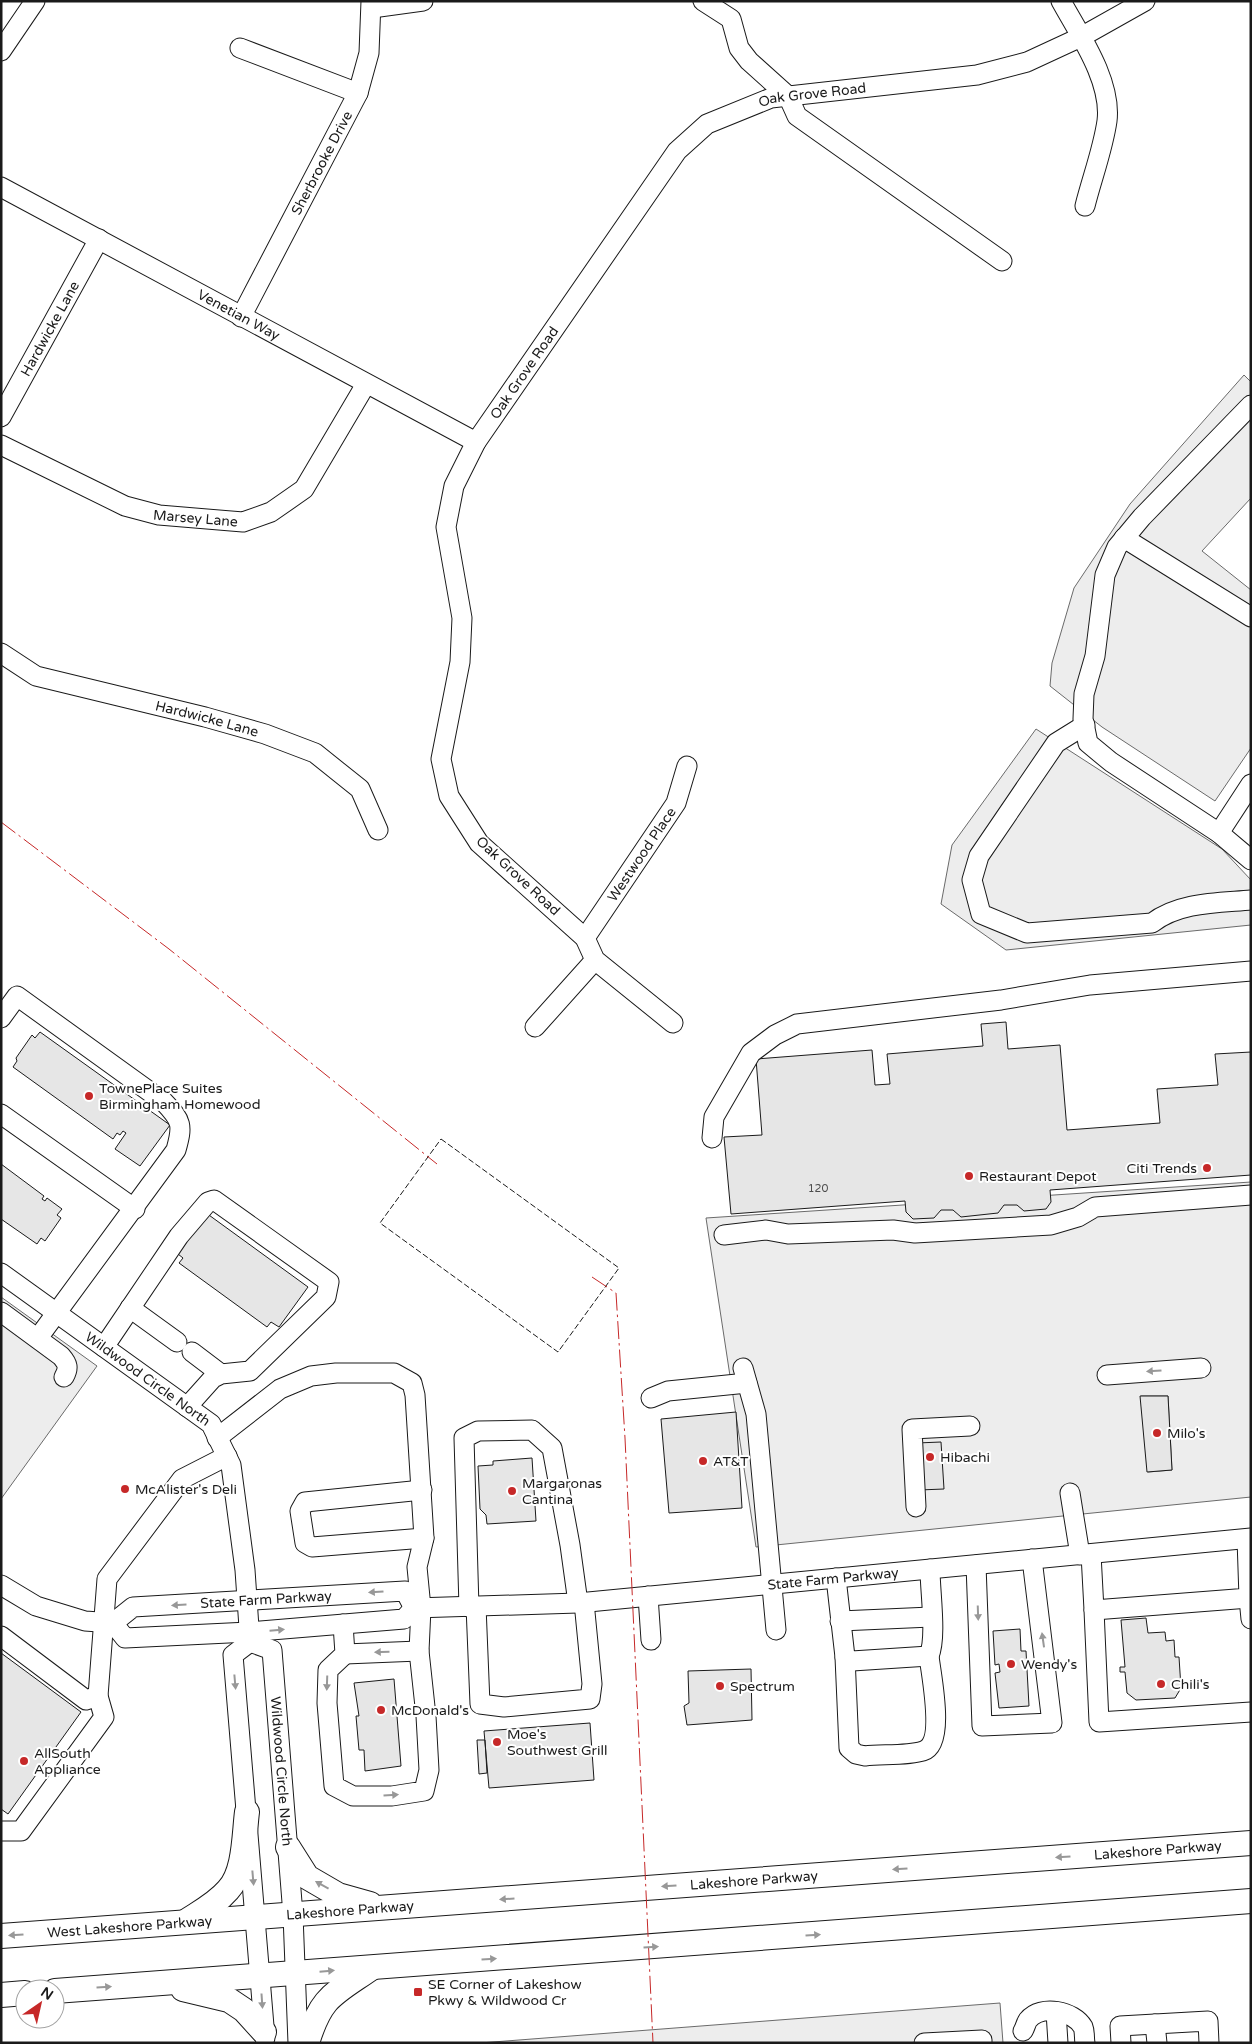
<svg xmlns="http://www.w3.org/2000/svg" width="1252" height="2044" font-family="'Varela Round',sans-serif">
	<rect width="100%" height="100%" fill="#fff"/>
	<path fill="#ededed" stroke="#6a6a6a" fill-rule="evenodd" d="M1244 375 1251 382V498L1202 551 1251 590V748L1215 801 1102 727 1050 686 1052 663 1074 588 1130 504Z
		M1036 729 1222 849 1251 880V925L1006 950 941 904 952 845Z
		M1251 1182V1497L756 1547 706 1218ZM1141 1396H1168L1172 1470 1148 1472Z
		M1 1297 97 1366 1 1499Z
		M1000 2003 1003 2043H480Z"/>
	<path fill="#e6e6e6" stroke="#1a1a1a" d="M1006 1022 1008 1049 1060 1045 1067 1130 1160 1123 1157 1089 1218 1085 1215 1054 1251 1052V1175L1050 1190 1051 1202 1046 1209 1024 1211 1017 1205H1004L998 1213 961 1217 953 1210H941L934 1218 913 1219 906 1212 905 1201 731 1214 724 1137 762 1135 756 1059 872 1050 875 1085 890 1084 887 1054 983 1046 981 1024Z
		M40 1032 170 1125 140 1166 115 1149 126 1133 123 1131 120 1135 117 1133 113 1139 13 1067 17 1061 16 1058 32 1035 35 1038Z
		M1 1164 44 1196 42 1199 45 1201 47 1198 62 1209 57 1215 61 1218 45 1241 41 1238 37 1244 1 1219Z
		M202 1210 308 1287 279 1327 271 1322 267 1327 179 1263 183 1258 173 1250Z
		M1140 1396H1168L1172 1470 1147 1472Z
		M736 1412 742 1508 669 1513 661 1419Z
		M941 1442 944 1489 919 1490 917 1443Z
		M532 1458 536 1521 487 1524 486 1515 480 1509 478 1466 493 1465V1461Z
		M1146 1618 1148 1633 1165 1632 1166 1641 1174 1640 1175 1657H1179L1181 1688 1175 1698 1136 1700 1127 1693 1125 1672H1120V1667H1125L1121 1620Z
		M1020 1629 1021 1651H1026L1029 1706 999 1708 995 1673 1000 1672 999 1664 995 1665 993 1631Z
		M1 1653 81 1712 8 1814 1 1809Z
		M751 1669 752 1720 687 1725 684 1706 689 1703 688 1671Z
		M394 1679 401 1766 365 1771 364 1750H359L356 1716H359L354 1683Z
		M590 1723 594 1780 489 1788 484 1731Z
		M477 1740H485L487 1773 479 1774Z"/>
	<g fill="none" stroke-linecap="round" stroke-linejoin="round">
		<g stroke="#1a1a1a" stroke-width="21">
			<g id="minor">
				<path d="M703 1 731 19 739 48 749 61 788 96 797 116 1002 261"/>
				<path d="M1061 1C1079 34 1112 81 1107 121 1103 149 1092 178 1085 206"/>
				<path d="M372 8 423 1"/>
				<path d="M240 48 358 93"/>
				<path d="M1 51 35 1"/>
				<path id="s1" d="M1 187 476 442"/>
				<path id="s2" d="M241 317 358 93 369 53 371 1"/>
				<path d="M1251 405 1142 517 1117 547 1105 575 1095 656 1084 694 1083 719 1088 743 1111 762 1219 833 1251 860"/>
				<path id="s3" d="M1 417 99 239"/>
				<path id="s4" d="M1 445 125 506 159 515 243 522 271 512 304 489 366 384"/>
				<path d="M1124 538 1251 617"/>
				<path id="s5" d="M1 653 36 676 205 717 265 734 315 753 360 789 378 830"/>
				<path d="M1085 725 1056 743 979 856 972 880 981 914 1027 933 1152 923C1179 902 1218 903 1251 900"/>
				<path d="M1219 833 1251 784"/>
				<path id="s6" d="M585 938 676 803 687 766"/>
				<path d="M1 1018 17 996 164 1102C182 1121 183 1125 176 1150L38 1338"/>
				<path id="s7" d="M673 1023 595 960 585 938 479 843 449 796 441 759 460 662 462 618 446 527 454 486 476 442 677 151 707 124 771 98 977 75 1027 62 1081 37 1145 1"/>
				<path d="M535 1027 595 960"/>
				<path d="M1 1114 135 1209"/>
				<path d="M712 1138 714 1117 751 1053 775 1035 797 1024 1001 1000 1090 985 1251 971"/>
				<path d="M724 1235 766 1230 788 1234 893 1230 915 1233 1051 1225 1078 1217 1095 1207 1251 1195"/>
				<path id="s8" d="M1 1273 211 1424 231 1465 245 1570 250 1642"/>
				<path d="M130 1308 177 1342"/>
				<path d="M1 1312 61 1356C68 1364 69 1368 64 1377"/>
				<path d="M104 1347 179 1236 208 1202 214 1200 329 1282 326 1297 250 1371 221 1374 213 1378 187 1407"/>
				<path d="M192 1352 221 1374"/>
				<path d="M743 1368 756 1414 776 1630"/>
				<path d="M1107 1375 1201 1368"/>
				<path d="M651 1398 668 1391 747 1383"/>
				<path d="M217 1438 280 1389 311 1376 336 1373H394L412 1383 415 1395 424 1538 417 1567 421 1608 419 1651 426 1716 429 1770 424 1791 392 1796H353L334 1786 327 1703 328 1670 345 1654 343 1624"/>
				<path d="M422 1490 305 1502 300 1511 305 1543 312 1547 424 1538"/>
				<path d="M1070 1493 1080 1555"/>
				<path d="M916 1507 912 1429 970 1426"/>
				<path d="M1091 1554 1094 1610 1249 1598 1247 1539"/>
				<path d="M976 1565 982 1726 1052 1723 1032 1559"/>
				<path d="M836 1578 845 1657 852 1661 929 1656C937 1637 930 1592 930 1569"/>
				<path id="s9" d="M1 1585 36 1606 85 1621 113 1623 133 1607 405 1591 414 1608"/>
				<path d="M648 1596 651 1640"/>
				<path d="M1249 1598 1251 1619"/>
				<path d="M476 1606 480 1704 504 1707 590 1699 592 1684 584 1602"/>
				<path d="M469 1607 464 1438 478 1431 532 1430 552 1448 570 1545 578 1603"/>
				<path d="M1094 1610 1099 1722 1251 1712"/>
				<path d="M840 1621 931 1617"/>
				<path id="s10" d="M113 1623 125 1638 249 1632 404 1619 414 1608 578 1603 1251 1538"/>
				<path d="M1 1636 86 1700 98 1696"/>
				<path id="s11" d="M250 1642 272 1650 293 1915 298 2043"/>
				<path d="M250 1642 233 1655 265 2038"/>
				<path d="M345 1654 419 1651"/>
				<path d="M845 1657 849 1748 856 1754 865 1756C881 1754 907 1756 923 1751 946 1744 931 1675 929 1656"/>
				<path d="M1 1831H21L104 1717 98 1696 107 1579 182 1479 227 1456"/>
				<path d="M1056 2012 1058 2043"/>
				<path d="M1155 2024 1157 2043"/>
				<path d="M1023 2031C1025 2028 1026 2023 1028 2020 1041 2004 1074 2011 1083 2027 1085 2032 1084 2038 1085 2043"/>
				<path d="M924 2043 982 2040V2043"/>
				<path d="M1121 2043 1120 2026 1208 2021 1209 2043"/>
			</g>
		</g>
		<g stroke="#1a1a1a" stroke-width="26">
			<g id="major">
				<path d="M288 1847 307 1877 338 1895 370 1904"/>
				<path d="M185 1922C200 1912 216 1904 228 1890 245 1872 244 1835 247 1812"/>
				<path id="s12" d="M1 1936 1251 1843"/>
				<path d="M183 1989 229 2000 244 2010 264 2032"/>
				<path d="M55 1991 1251 1901"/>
				<path d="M1 1995 25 1993"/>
				<path d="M307 2043C321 1997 332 1995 370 1969"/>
			</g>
		</g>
		<use href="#minor" stroke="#fff" stroke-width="19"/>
		<use href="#major" stroke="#fff" stroke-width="24"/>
		<path stroke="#1a1a1a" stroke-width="1" stroke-dasharray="6 2.5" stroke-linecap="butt" d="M441 1139 619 1268 558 1352 380 1223Z"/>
		<path stroke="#c62828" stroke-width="1" stroke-dasharray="18 4 2.5 4" stroke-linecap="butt" d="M1 822 169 949 437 1164
			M592 1277 616 1293 625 1438 653 2043"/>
	</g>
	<defs><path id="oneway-solid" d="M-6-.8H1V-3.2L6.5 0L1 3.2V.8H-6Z" transform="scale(1.25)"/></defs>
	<g fill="#989898">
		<use href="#oneway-solid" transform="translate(1154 1371) rotate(176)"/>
		<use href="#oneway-solid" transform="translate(376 1592) rotate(176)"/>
		<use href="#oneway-solid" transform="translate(179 1605) rotate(177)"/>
		<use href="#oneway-solid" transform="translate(978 1613) rotate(88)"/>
		<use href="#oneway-solid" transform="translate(277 1630) rotate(-5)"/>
		<use href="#oneway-solid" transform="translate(1043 1640) rotate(-98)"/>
		<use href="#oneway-solid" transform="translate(382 1652) rotate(178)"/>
		<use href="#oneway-solid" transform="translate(235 1682) rotate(85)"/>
		<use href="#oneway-solid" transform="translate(327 1683) rotate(92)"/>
		<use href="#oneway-solid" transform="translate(391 1795) rotate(-4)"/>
		<use href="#oneway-solid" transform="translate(1063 1857) rotate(176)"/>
		<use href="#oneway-solid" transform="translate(900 1869) rotate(176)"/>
		<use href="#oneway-solid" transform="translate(253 1878) rotate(85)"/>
		<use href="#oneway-solid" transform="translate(322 1885) rotate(-151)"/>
		<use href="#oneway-solid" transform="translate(669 1886) rotate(176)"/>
		<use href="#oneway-solid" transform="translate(507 1899) rotate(176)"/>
		<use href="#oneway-solid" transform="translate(16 1935) rotate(176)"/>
		<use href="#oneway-solid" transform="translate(813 1935) rotate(-4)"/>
		<use href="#oneway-solid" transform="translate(651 1947) rotate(-4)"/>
		<use href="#oneway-solid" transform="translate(489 1959) rotate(-4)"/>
		<use href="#oneway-solid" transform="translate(327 1971) rotate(-5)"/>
		<use href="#oneway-solid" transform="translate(104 1987) rotate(-4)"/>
		<use href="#oneway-solid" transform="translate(262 2001) rotate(86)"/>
	</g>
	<g fill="#c62828" stroke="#fff" stroke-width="2">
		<circle cx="89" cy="1096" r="5"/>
		<circle cx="1207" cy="1168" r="5"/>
		<circle cx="969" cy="1176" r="5"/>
		<circle cx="1157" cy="1433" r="5"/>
		<circle cx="930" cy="1457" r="5"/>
		<circle cx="703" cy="1461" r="5"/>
		<circle cx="125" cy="1489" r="5"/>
		<circle cx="512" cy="1491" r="5"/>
		<circle cx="1011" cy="1664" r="5"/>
		<circle cx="1161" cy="1684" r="5"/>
		<circle cx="720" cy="1686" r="5"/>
		<circle cx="381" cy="1710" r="5"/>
		<circle cx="497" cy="1742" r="5"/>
		<circle cx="24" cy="1761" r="5"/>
		<rect x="413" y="1987" width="10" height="10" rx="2.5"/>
	</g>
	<g text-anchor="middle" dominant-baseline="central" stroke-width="4" stroke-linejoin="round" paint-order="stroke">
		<g font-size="11" fill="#4d4d4d">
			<text x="818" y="1188">120</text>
		</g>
		<g font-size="14" fill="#1a1a1a" stroke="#fff">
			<text stroke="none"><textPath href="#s7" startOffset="1191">Oak Grove Road</textPath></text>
			<text stroke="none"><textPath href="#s2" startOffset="174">Sherbrooke Drive</textPath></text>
			<text stroke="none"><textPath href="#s1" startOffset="270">Venetian Way</textPath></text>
			<text stroke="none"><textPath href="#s3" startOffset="101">Hardwicke Lane</textPath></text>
			<text stroke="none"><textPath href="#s7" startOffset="771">Oak Grove Road</textPath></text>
			<text stroke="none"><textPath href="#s4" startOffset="210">Marsey Lane</textPath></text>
			<text stroke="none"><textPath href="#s5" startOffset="218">Hardwicke Lane</textPath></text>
			<text stroke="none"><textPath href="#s6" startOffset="101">Westwood Place</textPath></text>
			<text transform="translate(518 876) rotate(43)">Oak Grove Road</text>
			<text stroke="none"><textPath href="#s8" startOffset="181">Wildwood Circle North</textPath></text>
			<text stroke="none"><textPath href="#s10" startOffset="734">State Farm Parkway</textPath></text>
			<text stroke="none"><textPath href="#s9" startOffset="279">State Farm Parkway</textPath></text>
			<text stroke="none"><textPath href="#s11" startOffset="145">Wildwood Circle North</textPath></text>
			<text stroke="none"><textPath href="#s12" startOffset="1160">Lakeshore Parkway</textPath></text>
			<text stroke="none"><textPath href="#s12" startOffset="755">Lakeshore Parkway</textPath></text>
			<text stroke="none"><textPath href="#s12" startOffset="350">Lakeshore Parkway</textPath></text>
			<text stroke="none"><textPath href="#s12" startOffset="129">West Lakeshore Parkway</textPath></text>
		</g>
		<g font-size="14" fill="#1a1a1a" stroke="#fff" text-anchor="start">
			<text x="99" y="1088">TownePlace Suites<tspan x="99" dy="16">Birmingham Homewood</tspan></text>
			<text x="1197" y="1168" text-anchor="end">Citi Trends</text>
			<text x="979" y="1176">Restaurant Depot</text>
			<text x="1167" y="1433">Milo's</text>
			<text x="940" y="1457">Hibachi</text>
			<text x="713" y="1461">AT&amp;T</text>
			<text x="522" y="1483">Margaronas<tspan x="522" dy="16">Cantina</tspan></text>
			<text x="135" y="1489">McAlister's Deli</text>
			<text x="1021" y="1664">Wendy's</text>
			<text x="1171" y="1684">Chili's</text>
			<text x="730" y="1686">Spectrum</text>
			<text x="391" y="1710">McDonald's</text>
			<text x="507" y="1734">Moe's<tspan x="507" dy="16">Southwest Grill</tspan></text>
			<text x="34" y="1753">AllSouth<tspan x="34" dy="16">Appliance</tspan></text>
			<text x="428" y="1984">SE Corner of Lakeshow<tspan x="428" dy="16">Pkwy &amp; Wildwood Cr</tspan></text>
		</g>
	</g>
	<rect width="1252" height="2044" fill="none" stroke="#1a1a1a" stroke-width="5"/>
	<g transform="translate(40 2004) rotate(34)"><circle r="24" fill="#ffffff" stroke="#a3a3a3"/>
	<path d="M0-4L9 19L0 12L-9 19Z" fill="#c62828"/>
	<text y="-8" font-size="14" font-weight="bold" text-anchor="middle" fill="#1a1a1a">N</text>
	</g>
</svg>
